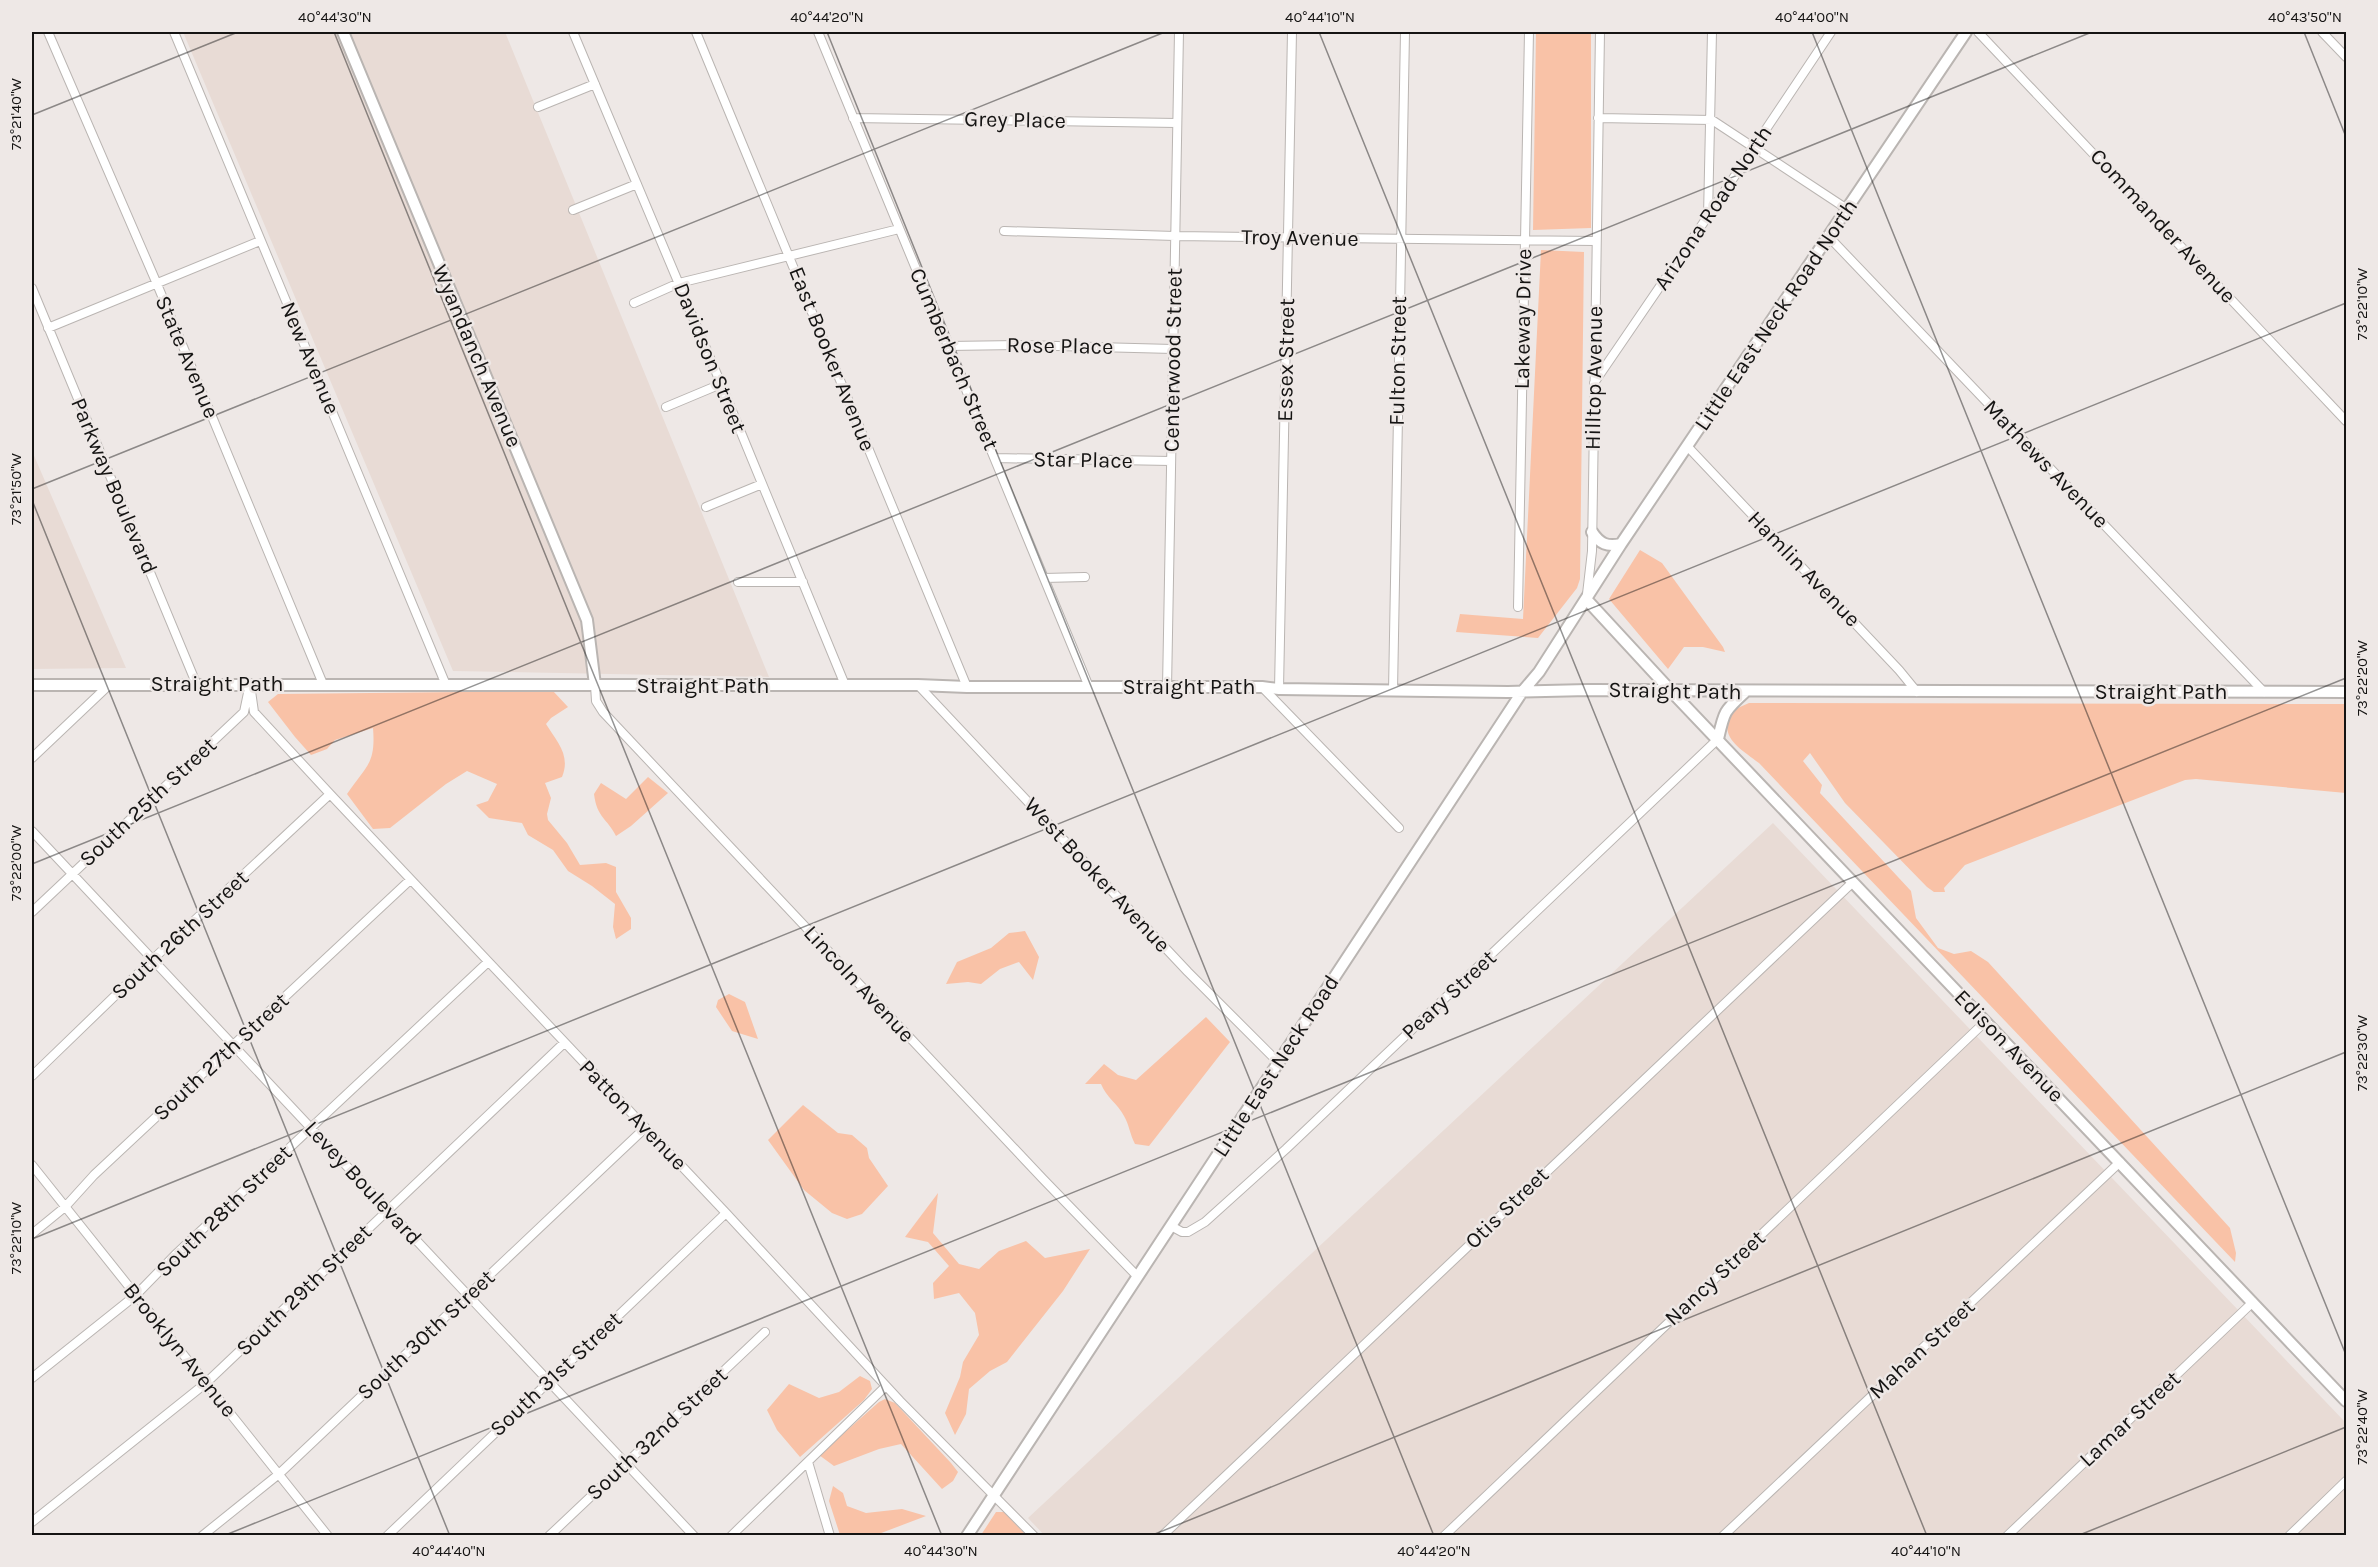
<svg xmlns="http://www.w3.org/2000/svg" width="2378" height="1567" font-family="Karla,sans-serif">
	<rect width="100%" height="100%" fill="#eee8e6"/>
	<path fill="#e8dbd5" d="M183 32H505L769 677 453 671Z
		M32 451 126 668 32 669Z
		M1773 823 2346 1423V1535L1045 1536 1028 1518Z"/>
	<path fill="#f9c2a7" d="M1536 32H1591V228L1533 230Z
		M1541 250 1584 252 1580 579 1577 588 1538 638 1456 632 1460 614 1523 619Z
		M1640 550 1662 563 1723 647 1725 652 1703 647H1684L1668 669 1609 599Z
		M553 691 568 707 551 718 546 724C557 742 571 755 562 777L545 783 551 798 547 814 548 820 567 843 580 865 606 863 616 867V892L631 918V929L616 939 613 927 615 904 592 886 568 871 553 850 528 835 522 823 489 818 476 805 488 801 497 784 467 771 446 784 390 828 373 829 347 794C366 766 376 764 373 728L335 740 327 749 311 755 295 737 268 702 278 694Z
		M1749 703 2346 704V793L2196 779 2185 780 1965 865 1944 888 1945 892H1934L1927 887 1845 803 1810 753 1803 761 1822 785 1820 793 1911 891 1916 918 1938 948 1954 954 1971 951 1988 962 2230 1228 2236 1253 2235 1262 1759 763C1740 748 1718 738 1731 711Z
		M648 777 668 793 631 826 616 836C607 818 597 818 594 794L601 783 626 799Z
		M1025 931 1039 957 1033 980 1019 962 1000 969 981 984 968 982 946 984 957 962 991 948 1009 933Z
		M729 994 745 1002 758 1039 732 1031 716 1007 718 1000Z
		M1206 1017 1230 1042 1149 1146 1135 1144C1130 1135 1129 1124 1124 1116 1118 1104 1106 1097 1101 1084H1085L1104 1064 1118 1075 1136 1080Z
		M803 1105 838 1133 852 1135 867 1148 869 1158 888 1186 862 1214 847 1219 832 1213 804 1190 768 1140Z
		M938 1193 933 1233 959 1264 979 1269 999 1251 1026 1241 1045 1258 1090 1249 1063 1291 1007 1362 990 1371 969 1389 966 1414 955 1435 945 1413 960 1377 963 1362 979 1335 975 1313 959 1293 934 1299 933 1283 949 1266 928 1242 905 1237Z
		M860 1376 870 1381 872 1389 864 1400 800 1457 777 1430 767 1410 789 1384 819 1398 839 1392Z
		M885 1399 895 1403 951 1463 958 1472 953 1481 942 1489 901 1444 879 1449 834 1466 819 1455 879 1402Z
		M833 1486 843 1493 847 1506 866 1513 902 1509 926 1516 876 1535H840L829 1501Z
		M996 1512H1004L1026 1535H981Z"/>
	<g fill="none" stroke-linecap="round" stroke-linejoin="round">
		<g stroke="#bab5b2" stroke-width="10">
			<path id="street" d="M48 32 157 284 323 684
				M174 32 446 685
				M573 32 721 384 845 685
				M696 32 967 687
				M818 32 1089 687
				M1978 32 2346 421
				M2322 32 2346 57
				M538 107 595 84
				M853 118 1177 123
				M1598 118 1712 120 1847 209
				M573 210 637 184
				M1708 216 1712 32
				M1004 231 1175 236 1596 241
				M1829 237 2264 692
				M32 288 196 683
				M634 303 679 283 899 229
				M48 328 260 241
				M948 346 1019 345 1173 349
				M1594 383 1708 216 1831 32
				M666 407 721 384
				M1688 447 1899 670 1917 692
				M995 458 1171 461
				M706 507 762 484
				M1044 578 1085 577
				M738 582H803
				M1587 594 1592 551 1600 32
				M1518 607 1529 32
				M250 684 254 712 330 794 726 1213 900 1401 1034 1536
				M595 685 596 701 603 712 1043 1179 1137 1276
				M918 685 1188 972 1278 1062
				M1262 687 1399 828
				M1167 688 1179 32
				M1279 689 1292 32
				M1393 691 1405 32
				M32 758 109 685
				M32 831 694 1536
				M32 912 244 712 249 688
				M32 1076 152 960 330 794
				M32 1165 328 1536
				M1171 1226 1182 1232H1188L1205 1222 1286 1149 1718 739
				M32 1234 65 1207 94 1175 410 880
				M32 1378 136 1295 175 1255 488 962
				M808 1462 830 1536
				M32 1522 206 1383 564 1043
				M202 1536 279 1474 645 1128
				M387 1536 726 1213
				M549 1536 765 1332
				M731 1536 886 1386
				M1162 1536 1853 882
				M1444 1536 1986 1021
				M1723 1536 2120 1162
				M2007 1536 2253 1302
				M2289 1536 2346 1481"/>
		</g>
		<g stroke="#bab5b2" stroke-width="14">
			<path id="secondary" d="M343 32 587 620 595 685
				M1592 532C1600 544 1607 547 1621 544
				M1586 599 1671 691 2346 1401
				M32 685H918L967 687H1262L1279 689 1508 692 1588 690 2346 692
				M1718 739C1724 712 1724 711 1745 692
				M967 1536 1522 692 1539 672 1621 544 1966 32"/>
		</g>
		<use href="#street" stroke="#fff" stroke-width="8"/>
		<use href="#secondary" stroke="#fff" stroke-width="10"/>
	</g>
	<path fill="none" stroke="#151413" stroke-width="1.5" stroke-opacity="0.45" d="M334 32 942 1536M827 32 1434 1536M1319 32 1927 1536M1812 32 2346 1355M2304 32 2346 137M32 115 238 32M32 489 1165 32M32 500 450 1536M32 864 2092 32M32 1239 2346 303M223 1536 2346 678M1150 1536 2346 1052M2077 1536 2346 1427"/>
	<g text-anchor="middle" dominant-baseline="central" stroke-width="5" stroke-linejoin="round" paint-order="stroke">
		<g font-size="22" fill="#151413" stroke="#eee8e6">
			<text transform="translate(1015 120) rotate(1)">Grey Place</text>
			<text transform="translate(1713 208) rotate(-56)">Arizona Road North</text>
			<text transform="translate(2163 226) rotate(47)">Commander Avenue</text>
			<text transform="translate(1300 238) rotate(1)">Troy Avenue</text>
			<text transform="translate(1776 315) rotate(-56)">Little East Neck Road North</text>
			<text transform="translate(1523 319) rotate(-89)">Lakeway Drive</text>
			<text transform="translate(1060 346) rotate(1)">Rose Place</text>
			<text transform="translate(477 356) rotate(67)">Wyandanch Avenue</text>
			<text transform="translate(187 357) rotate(67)">State Avenue</text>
			<text transform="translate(310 358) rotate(67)">New Avenue</text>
			<text transform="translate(710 358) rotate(68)">Davidson Street</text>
			<text transform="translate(832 359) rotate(68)">East Booker Avenue</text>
			<text transform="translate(954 359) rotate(67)">Cumberbach Street</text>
			<text transform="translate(1173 360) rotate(-89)">Centerwood Street</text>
			<text transform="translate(1286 360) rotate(-89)">Essex Street</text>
			<text transform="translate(1398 361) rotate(-89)">Fulton Street</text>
			<text transform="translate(1594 378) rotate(-89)">Hilltop Avenue</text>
			<text transform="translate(1083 460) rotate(1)">Star Place</text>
			<text transform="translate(2046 464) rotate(46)">Mathews Avenue</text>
			<text transform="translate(114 486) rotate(67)">Parkway Boulevard</text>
			<text transform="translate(1804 569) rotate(46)">Hamlin Avenue</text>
			<text x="217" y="684">Straight Path</text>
			<text x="703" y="686">Straight Path</text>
			<text x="1189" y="687">Straight Path</text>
			<text transform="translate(1675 691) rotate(1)">Straight Path</text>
			<text x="2161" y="692">Straight Path</text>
			<text transform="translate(148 802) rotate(-43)">South 25th Street</text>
			<text transform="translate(1097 875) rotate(47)">West Booker Avenue</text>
			<text transform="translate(180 935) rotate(-43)">South 26th Street</text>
			<text transform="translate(859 984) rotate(47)">Lincoln Avenue</text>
			<text transform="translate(1449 995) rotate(-43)">Peary Street</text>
			<text transform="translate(2009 1046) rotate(46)">Edison Avenue</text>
			<text transform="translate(221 1057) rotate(-43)">South 27th Street</text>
			<text transform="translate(1276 1066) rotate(-57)">Little East Neck Road</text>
			<text transform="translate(633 1115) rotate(46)">Patton Avenue</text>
			<text transform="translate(363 1183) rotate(47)">Levey Boulevard</text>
			<text transform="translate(1507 1208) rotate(-44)">Otis Street</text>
			<text transform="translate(224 1211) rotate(-44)">South 28th Street</text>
			<text transform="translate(1715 1278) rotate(-43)">Nancy Street</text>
			<text transform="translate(304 1290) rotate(-44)">South 29th Street</text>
			<text transform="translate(426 1335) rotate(-43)">South 30th Street</text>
			<text transform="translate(1922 1349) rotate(-43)">Mahan Street</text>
			<text transform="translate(180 1350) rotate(51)">Brooklyn Avenue</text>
			<text transform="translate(556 1374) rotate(-43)">South 31st Street</text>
			<text transform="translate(2130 1419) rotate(-43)">Lamar Street</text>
			<text transform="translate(657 1434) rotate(-43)">South 32nd Street</text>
		</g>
	</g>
	<rect width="2378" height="1567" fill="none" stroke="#eee8e6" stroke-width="66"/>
	<rect x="33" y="33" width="2312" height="1501" fill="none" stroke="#151413" stroke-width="2"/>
	<g font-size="15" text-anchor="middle" fill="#151413">
		<text x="335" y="22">40°44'30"N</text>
		<text x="827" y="22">40°44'20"N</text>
		<text x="1320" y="22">40°44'10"N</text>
		<text x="1812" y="22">40°44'00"N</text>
		<text x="2305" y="22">40°43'50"N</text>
		<text transform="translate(16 114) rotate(-90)" y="5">73°21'40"W</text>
		<text transform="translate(2362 304) rotate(-90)" y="5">73°22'10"W</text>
		<text transform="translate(16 489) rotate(-90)" y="5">73°21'50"W</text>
		<text transform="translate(2362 678) rotate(-90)" y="5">73°22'20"W</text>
		<text transform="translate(16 863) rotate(-90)" y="5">73°22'00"W</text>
		<text transform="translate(2362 1053) rotate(-90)" y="5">73°22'30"W</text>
		<text transform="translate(16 1238) rotate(-90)" y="5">73°22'10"W</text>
		<text transform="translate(2362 1427) rotate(-90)" y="5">73°22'40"W</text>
		<text x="449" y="1556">40°44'40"N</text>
		<text x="941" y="1556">40°44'30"N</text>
		<text x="1434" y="1556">40°44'20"N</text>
		<text x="1926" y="1556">40°44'10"N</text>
	</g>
</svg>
